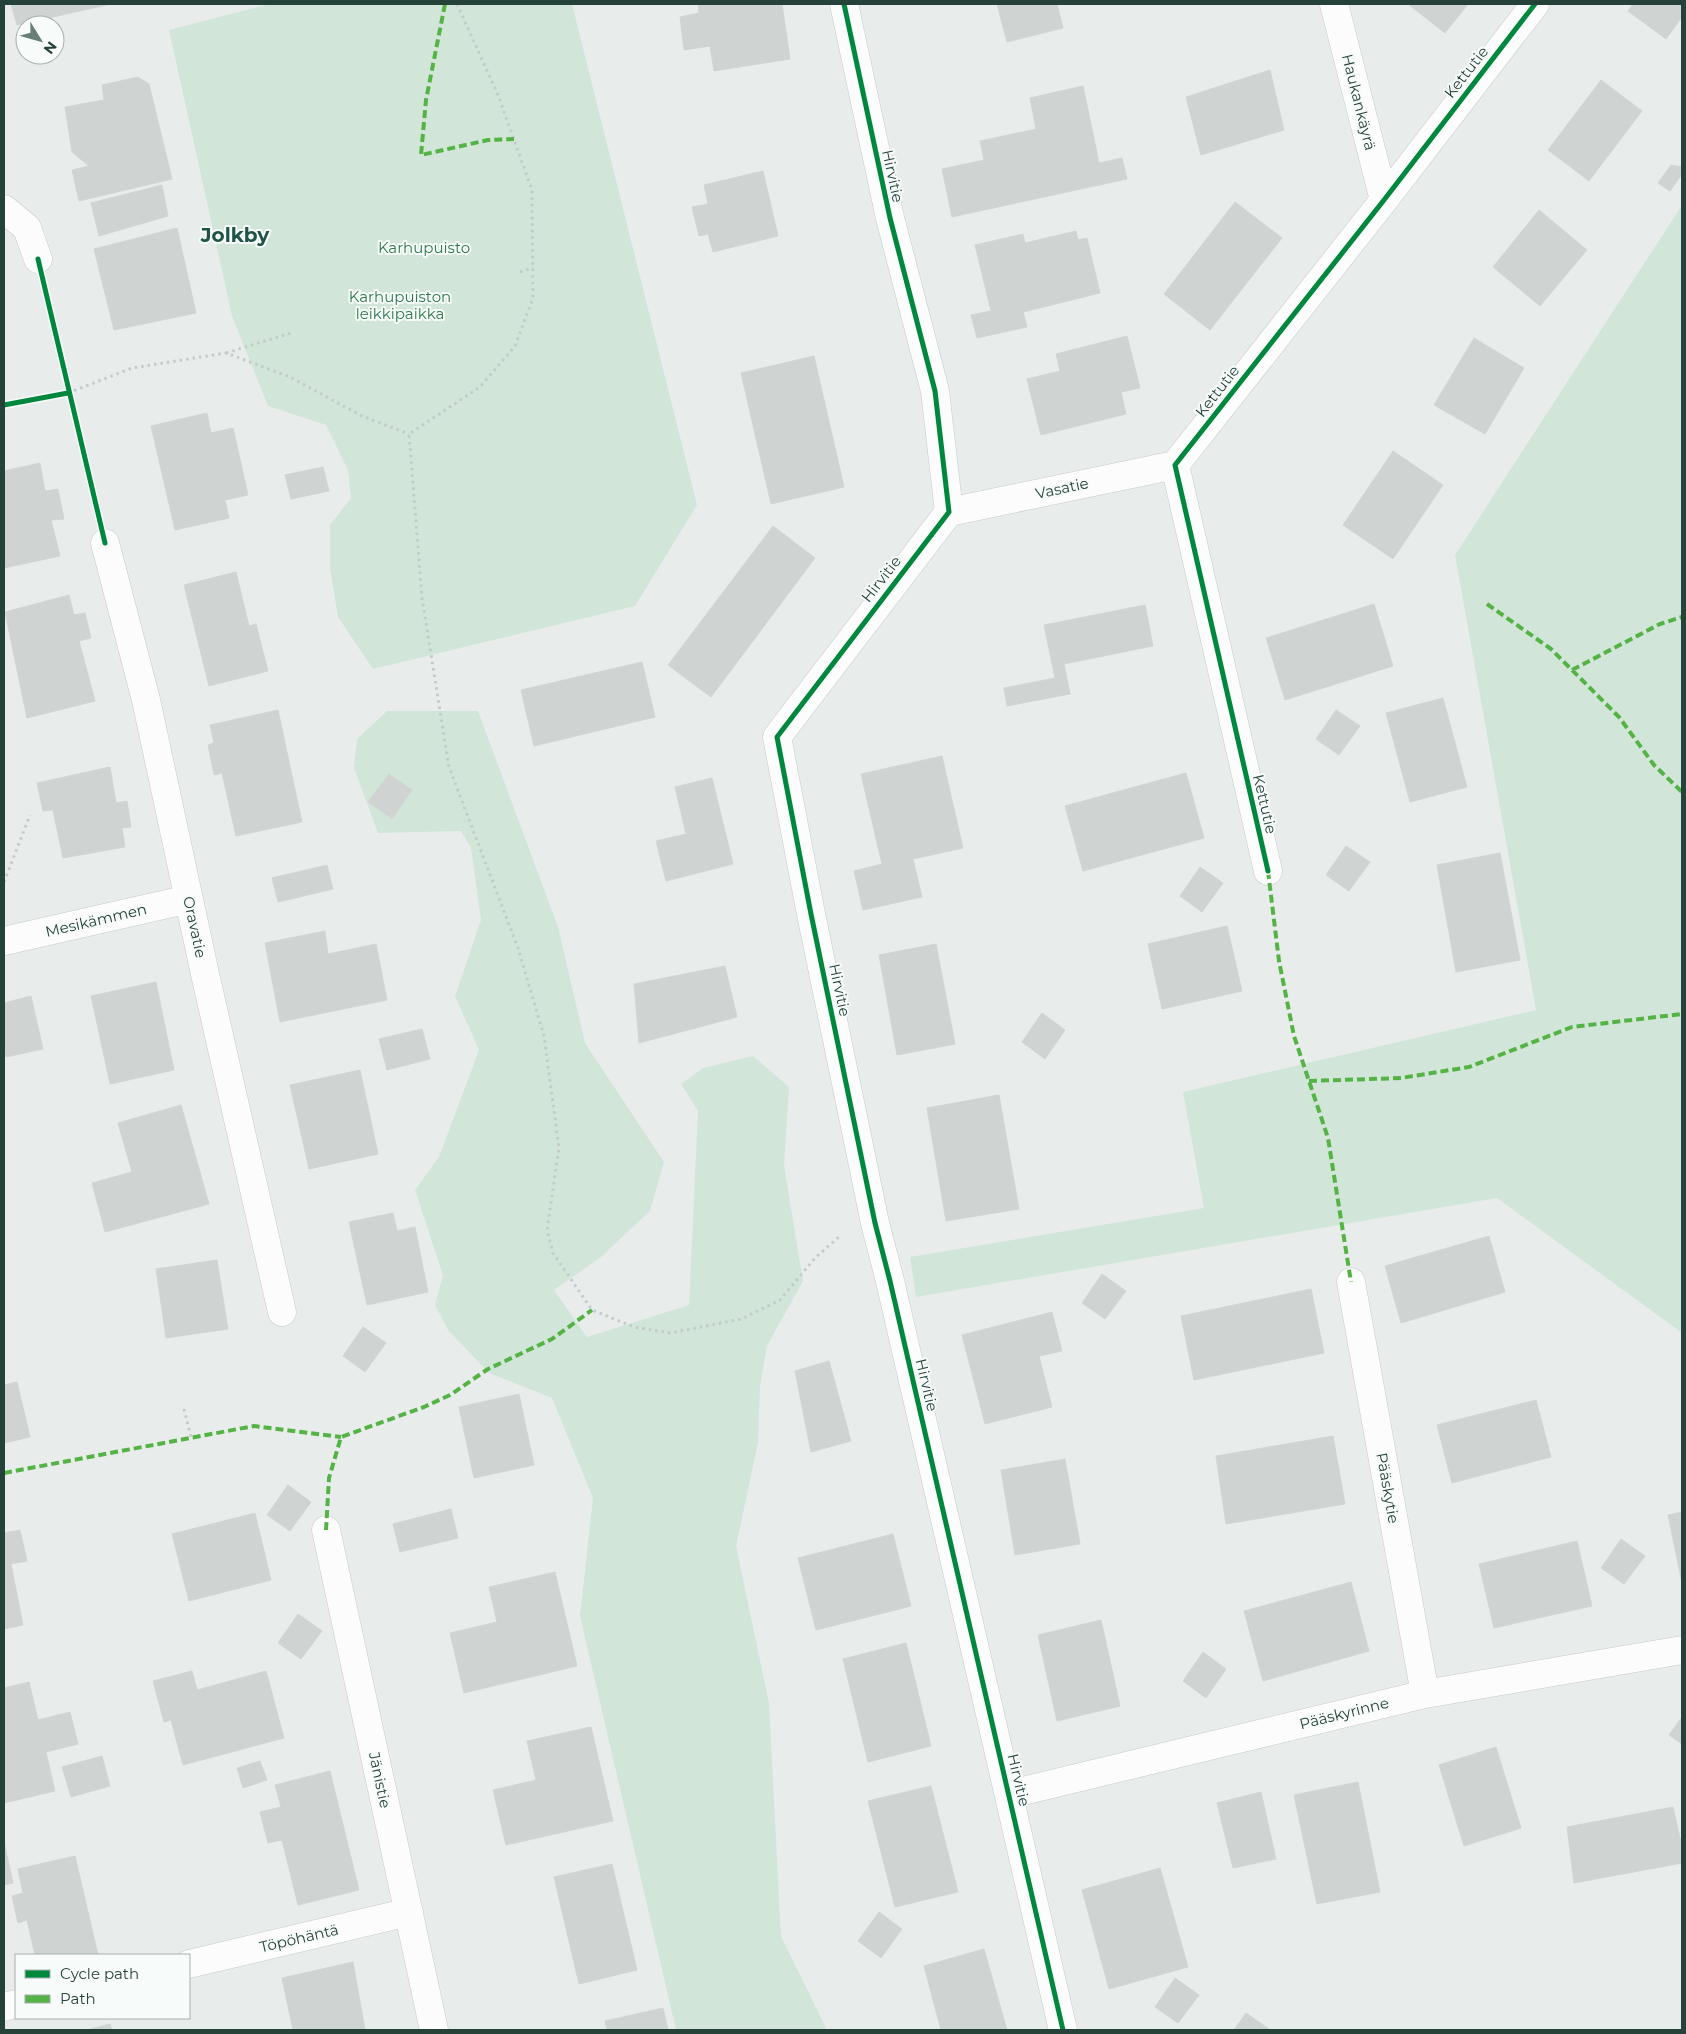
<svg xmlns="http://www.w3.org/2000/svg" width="1686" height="2034" font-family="Montserrat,sans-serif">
	<rect width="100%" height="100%" fill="#e8edeb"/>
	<path fill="#d1e6d8" d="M269 4H572L697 505 635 606 373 669 338 617 330 568V525L351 498 348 470 326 425 268 406 232 316 169 30Z
		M1682 205V1333L1497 1198 916 1297 910 1257 1204 1208 1183 1092 1536 1010 1455 555Z
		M387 711H478L558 927 585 1043 664 1162 650 1211 601 1257 554 1290 587 1337 689 1305 698 1111 681 1084 703 1068 753 1056 789 1087 784 1166 803 1281 767 1346 760 1386 758 1443 736 1546 769 1703 781 1936 827 2030H676L580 1616 593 1498 552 1398 489 1373 448 1330 435 1305 443 1275 415 1190 439 1157 479 1050 455 996 481 920 471 848 461 831 378 833 354 768 357 739Z"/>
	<path fill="#cfd4d2" stroke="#d1d6d4" d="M11 4H111L17 25Z
		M698 4H782L790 59 714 71 710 46 684 50 680 17 699 13Z
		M997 4H1057L1063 28 1007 42Z
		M1408 4H1468L1445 33Z
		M1633 4H1682V17L1666 39 1628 11Z
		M1270 70 1284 130 1201 155 1186 97Z
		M138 77 149 84 172 179 79 201 72 170 89 166 72 152 65 107 104 100 102 85Z
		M1601 80 1642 111 1589 181 1548 150Z
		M1083 86 1099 163 1122 158 1127 179 952 217 942 169 984 160 980 141 1036 129 1030 98Z
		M1671 165 1682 167V174L1670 191 1658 183Z
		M763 171 778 236 713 252 708 234 699 236 692 207 708 204 704 185Z
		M162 185 168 216 99 236 91 203Z
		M1235 202 1282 238 1210 330 1164 294Z
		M1539 210 1587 250 1540 306 1493 267Z
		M177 228 196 313 114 330 94 249Z
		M1076 231 1078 240 1087 238 1100 293 1023 312 1027 327 977 338 971 315 991 311 975 245 1023 234 1025 243Z
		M1127 336 1140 388 1121 392 1126 414 1041 435 1027 379 1060 371 1056 354Z
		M1474 338 1524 368 1485 434 1434 405Z
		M814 356 844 487 771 504 741 373Z
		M207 413 211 433 233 428 248 495 225 500 229 518 175 530 151 426Z
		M1393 451 1443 485 1393 559 1343 525Z
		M40 463 45 491 58 489 64 519 51 520 60 556 4 568V471Z
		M323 467 329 491 291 499 285 475Z
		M773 526 815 558 711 697 668 665Z
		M236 572 249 626 256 624 268 671 209 686 184 585Z
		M69 595 74 615 85 613 91 638 79 641 95 701 27 718 5 612Z
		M1374 604 1393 666 1285 700 1266 638Z
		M1145 605 1153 646 1064 664 1070 694 1007 706 1004 688 1055 678 1044 625Z
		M642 662 655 717 534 746 521 690Z
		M1443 698 1467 787 1410 802 1386 713Z
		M278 710 302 822 236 836 222 773 214 775 208 745 214 743 210 725Z
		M1336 710 1360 726 1339 755 1316 739Z
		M942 756 963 848 913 859 922 897 863 910 854 871 882 864 861 774Z
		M110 767 116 803 127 801 131 827 122 828 125 847 63 858 53 810 43 811 37 783Z
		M1186 773 1204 838 1083 871 1065 806Z
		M389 774 412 790 392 819 368 802Z
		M712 778 733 864 666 881 656 841 686 834 675 787Z
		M1346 846 1370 862 1349 891 1326 875Z
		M1500 853 1520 960 1456 972 1437 865Z
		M327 865 333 889 278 902 272 878Z
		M1200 867 1223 883 1202 912 1180 896Z
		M1227 926 1242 991 1162 1009 1148 944Z
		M325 931 328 954 376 944 387 1000 280 1022 265 943Z
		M936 944 955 1044 897 1055 879 955Z
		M725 966 737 1017 639 1043 634 984Z
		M156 982 174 1070 110 1084 91 996Z
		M31 996 43 1049 6 1057 4 1048V1003Z
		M1042 1013 1065 1030 1045 1059 1022 1042Z
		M422 1029 430 1059 387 1070 379 1039Z
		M360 1070 378 1154 309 1169 290 1085Z
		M999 1095 1019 1209 946 1221 927 1108Z
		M181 1105 209 1204 105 1232 92 1183 132 1172 118 1123Z
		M393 1213 397 1231 415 1227 428 1292 367 1305 349 1222Z
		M1489 1236 1505 1292 1401 1323 1385 1266Z
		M217 1260 228 1329 166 1338 156 1269Z
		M1102 1274 1126 1291 1105 1319 1082 1303Z
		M1311 1289 1324 1353 1194 1380 1181 1316Z
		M1052 1312 1062 1351 1039 1356 1052 1407 985 1424 962 1335Z
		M363 1327 386 1343 365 1372 343 1356Z
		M829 1361 851 1441 811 1452 795 1371Z
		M17 1382 30 1437 4 1443V1385Z
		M519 1394 534 1465 474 1478 459 1407Z
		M1536 1400 1551 1457 1452 1483 1437 1425Z
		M1333 1436 1345 1504 1226 1524 1216 1456Z
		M1065 1459 1080 1544 1015 1555 1001 1470Z
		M288 1485 311 1502 290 1531 267 1515Z
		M451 1509 458 1538 400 1552 393 1524Z
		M1682 1512V1583L1668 1515Z
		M255 1513 271 1580 189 1601 172 1534Z
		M20 1530 27 1561 11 1564 23 1625 4 1629V1531V1533Z
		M893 1534 911 1606 816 1630 798 1558Z
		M1621 1539 1645 1556 1624 1584 1601 1568Z
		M1577 1541 1592 1606 1494 1628 1479 1564Z
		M555 1572 577 1666 464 1693 450 1633 497 1622 489 1587Z
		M1351 1582 1369 1651 1263 1681 1244 1611Z
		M298 1614 322 1631 301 1659 278 1643Z
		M1101 1620 1120 1706 1057 1721 1038 1635Z
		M906 1643 931 1746 868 1762 843 1659Z
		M1203 1652 1226 1669 1206 1698 1183 1681Z
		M192 1671 197 1690 266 1671 284 1738 183 1765 171 1720 164 1722 153 1681Z
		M29 1682 38 1720 70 1712 78 1744 46 1752 55 1791 4 1803V1688Z
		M1682 1717V1744L1669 1735Z
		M591 1727 613 1821 506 1845 493 1790 536 1780 527 1741Z
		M1496 1747 1521 1828 1464 1846 1439 1765Z
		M102 1756 110 1786 71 1797 62 1767Z
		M260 1761 267 1780 243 1788 237 1768Z
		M330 1771 359 1890 298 1905 282 1840 268 1843 260 1812 281 1807 275 1785Z
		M1358 1782 1380 1892 1317 1904 1294 1795Z
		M931 1786 958 1892 895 1907 868 1801Z
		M1261 1792 1276 1859 1233 1868 1217 1803Z
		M1673 1807 1682 1847V1863L1574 1883 1567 1827Z
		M4 1842 13 1883 4 1885Z
		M75 1856 98 1955H35L27 1920 18 1923 12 1896 23 1893 18 1869Z
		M612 1864 637 1970 579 1984 554 1877Z
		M1160 1868 1188 1967 1109 1989 1082 1890Z
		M879 1912 902 1929 881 1958 858 1941Z
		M984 1949 1007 2030H941L924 1966Z
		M353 1962 365 2030H293L282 1978Z
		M1175 1978 1199 1995 1178 2023 1155 2007Z
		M663 2008 668 2030H607L605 2021Z
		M1246 2013 1269 2029 1268 2030H1234Z
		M110 2024 112 2030H87Z"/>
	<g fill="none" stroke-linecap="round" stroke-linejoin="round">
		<g stroke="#c5cac8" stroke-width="29">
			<path id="street" d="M844 4 890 218 935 391 949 512 777 737 811 914 875 1223 890 1281 1063 2030
				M1334 4 1384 200
				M4 209 27 228 38 259
				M949 512 1175 465
				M105 543 146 700 205 974 282 1312
				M1268 871 1175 465 1384 200 1535 4
				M4 941 189 899
				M1351 1282 1425 1694
				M326 1530 434 2030
				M1010 1794 1425 1694 1682 1650
				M189 1964 409 1912
				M4 2007 16 2004"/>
		</g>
		<path stroke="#c3ccca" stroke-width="3" stroke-dasharray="2.5 4" stroke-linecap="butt" d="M457 4 498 95 532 190 533 298 515 346 480 387 409 434 422 598 449 767 518 948 544 1036 559 1148 547 1230 553 1253 592 1310 634 1327 671 1333 741 1319 780 1300 815 1258 841 1235
			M520 272 533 268
			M226 353 294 332
			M68 393 132 368 226 353 290 377 362 416 409 434
			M4 882 30 815
			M184 1409 191 1437"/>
		<use href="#street" stroke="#fcfcfc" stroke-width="28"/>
		<path stroke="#55b346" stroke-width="4" stroke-dasharray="8 4" stroke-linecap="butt" d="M445 4 426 100 421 155 488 140 514 139
			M1487 604 1551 649 1619 717 1654 765 1682 792
			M1572 670 1660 624 1682 617
			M1268 871 1279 961 1294 1036 1328 1138 1351 1282
			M1309 1081 1401 1078 1469 1067 1572 1027 1682 1014
			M4 1473 254 1426 341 1437
			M326 1530 329 1478 341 1437 424 1407 450 1395 488 1369 552 1339 592 1310"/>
		<g stroke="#f7fbf9" stroke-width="8">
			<path id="cycleway" d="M844 4 890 218 935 391 949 512 777 737 811 914 875 1223 890 1281 1063 2030
				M38 259 105 543
				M4 405 68 393
				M1268 871 1175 465 1384 200 1535 4"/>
		</g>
		<use href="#cycleway" stroke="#00873e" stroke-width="5"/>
	</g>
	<g text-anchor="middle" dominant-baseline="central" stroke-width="4" stroke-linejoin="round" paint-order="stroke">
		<g font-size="15" fill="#24423a" stroke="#f7fbf9">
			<text transform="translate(1466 72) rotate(-52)">Kettutie</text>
			<text transform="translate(1359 102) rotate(76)">Haukankäyrä</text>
			<text transform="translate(893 176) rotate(78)">Hirvitie</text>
			<text transform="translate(1217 391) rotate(-52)">Kettutie</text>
			<text transform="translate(1062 488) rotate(-12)">Vasatie</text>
			<text transform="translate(881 579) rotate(-52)">Hirvitie</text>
			<text transform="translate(1265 804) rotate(77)">Kettutie</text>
			<text transform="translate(96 920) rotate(-13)">Mesikämmen</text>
			<text transform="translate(195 927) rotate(78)">Oravatie</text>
			<text transform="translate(840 990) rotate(78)">Hirvitie</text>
			<text transform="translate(927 1385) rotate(77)">Hirvitie</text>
			<text transform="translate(1388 1488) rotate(80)">Pääskytie</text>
			<text transform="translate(1344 1713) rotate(-14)">Pääskyrinne</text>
			<text transform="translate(380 1780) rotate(78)">Jänistie</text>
			<text transform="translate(1019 1780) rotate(77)">Hirvitie</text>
			<text transform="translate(299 1938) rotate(-13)">Töpöhäntä</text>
		</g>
		<g font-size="15" fill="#2d7a4b" stroke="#f7fbf9">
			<text x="424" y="247">Karhupuisto</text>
			<text x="400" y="296">Karhupuiston<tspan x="400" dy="17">leikkipaikka</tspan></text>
		</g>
		<g font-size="20" font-weight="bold" fill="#1f5548" stroke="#f7fbf9">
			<text x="235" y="235">Jolkby</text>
		</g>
	</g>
	<rect width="1686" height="2034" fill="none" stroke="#24423a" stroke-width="10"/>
	<rect x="15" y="1954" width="175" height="65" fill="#f7fbf9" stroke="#a3b1ad"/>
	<rect x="25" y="1970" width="25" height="8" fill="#00873e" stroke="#a3b1ad"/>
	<text x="60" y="1979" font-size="15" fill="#24423a">Cycle path</text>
	<rect x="25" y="1995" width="25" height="8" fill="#55b346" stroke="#a3b1ad"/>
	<text x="60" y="2004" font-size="15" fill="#24423a">Path</text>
	<g transform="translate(40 40) rotate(127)"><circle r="24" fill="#f7fbf9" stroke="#a3b1ad"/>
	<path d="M0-4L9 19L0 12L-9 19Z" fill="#697e78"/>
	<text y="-8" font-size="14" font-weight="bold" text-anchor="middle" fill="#24423a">N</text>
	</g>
</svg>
